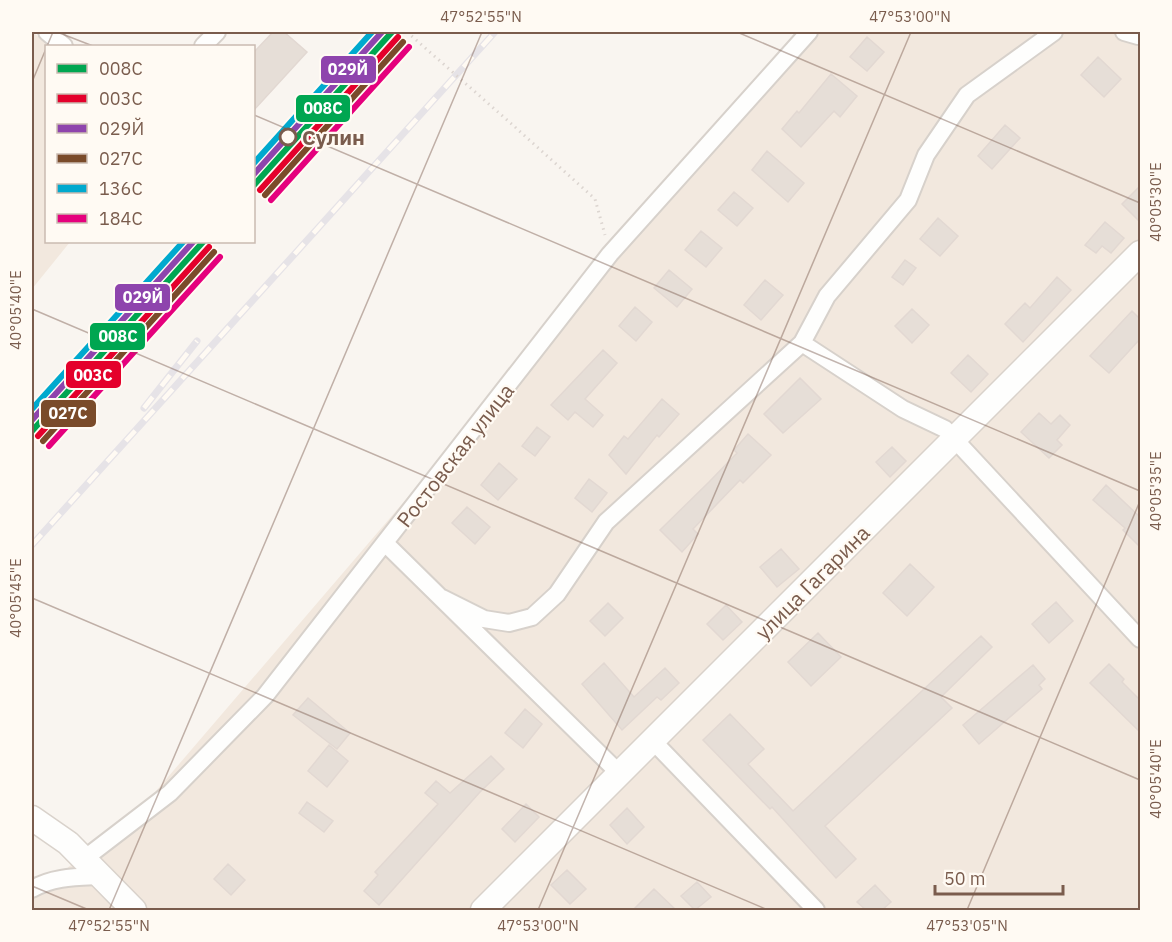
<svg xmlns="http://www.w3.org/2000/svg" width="1172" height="942" font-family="'IBM Plex Sans',sans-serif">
	<rect width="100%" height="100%" fill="#f9f5f0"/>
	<path fill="#f2e8de" d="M32 32 51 46H46V242H70L32 289Z
		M812 32H1140V910H32V897L144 805 588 287Z"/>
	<path fill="#e6ded7" stroke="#e2d8d2" stroke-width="1.5" d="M273 32H284L307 52 254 110V52Z
		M867 37 884 52 867 71 850 57Z
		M1098 57 1121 79 1104 97 1081 75Z
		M831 74 857 96 840 117 834 111 801 147 782 129 797 111 799 113Z
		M1005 125 1020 138 992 169 978 156Z
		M767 151 804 183 788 202 752 170Z
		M1140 186V222L1122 204Z
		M734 192 753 208 737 226 718 210Z
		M938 218 958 236 940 256 920 239Z
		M1105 222 1124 238 1111 253 1102 246 1096 253 1085 245Z
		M701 231 722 248 706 267 685 250Z
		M905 260 916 268 903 285 892 277Z
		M669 270 692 289 677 307 654 288Z
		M1057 277 1071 290 1023 342 1005 324 1025 303 1030 308Z
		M765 280 783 295 761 320 744 305Z
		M635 307 652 322 636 341 619 326Z
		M912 309 929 325 912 343 895 326Z
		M1132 311 1140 319V339L1109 373 1090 356Z
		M603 350 617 363 585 399 603 415 593 427 575 412 568 420 551 405Z
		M968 355 988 374 971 392 951 373Z
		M800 378 821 399 783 433 764 414Z
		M662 399 679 414 659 437 657 435 626 474 609 455 624 436 628 439Z
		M1039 413 1051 424 1060 415 1070 425 1057 440 1062 445 1049 458 1021 432Z
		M537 427 550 437 535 456 522 446Z
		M748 434 771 455 743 483 740 480 693 529 698 534 682 552 660 530 709 482 737 453 734 450Z
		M892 447 906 461 890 477 876 462Z
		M499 463 517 479 498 500 481 485Z
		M589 479 607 493 592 512 575 498Z
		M1106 485 1140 517V547L1123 530 1125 528 1093 500Z
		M467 507 490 527 475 544 452 523Z
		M781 549 799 569 777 587 760 567Z
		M910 564 934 587 907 616 883 593Z
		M1056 602 1073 621 1049 643 1032 624Z
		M608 603 623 618 605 636 590 621Z
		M726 605 742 622 723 640 707 624Z
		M818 633 841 657 811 686 788 662Z
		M981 636 992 647 941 697 952 708 825 826 856 859 836 878 772 807 770 809 703 740 730 714 764 749 748 764 793 811Z
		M604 663 634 697 665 668 679 683 661 700 657 697 622 730 582 684Z
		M1109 664 1124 679 1122 682 1140 700V732L1090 683Z
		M1033 665 1045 679 1039 685 1042 689 979 744 963 725Z
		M308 698 350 733 337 749 293 715Z
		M525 709 542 724 523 748 505 733Z
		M329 745 348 761 327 787 308 771Z
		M491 756 504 769 480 792 379 905 364 891 378 875 375 872 438 804 425 793 436 781 450 793Z
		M307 802 333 821 324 832 299 813Z
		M526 804 539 817 515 842 502 829Z
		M627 808 644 827 627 844 610 825Z
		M228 864 245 880 231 895 214 879Z
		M567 870 586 889 570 904 551 885Z
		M697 882 711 897 695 910 681 896Z
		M875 885 891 902 882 910H866L857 902Z
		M654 889 676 910H633Z"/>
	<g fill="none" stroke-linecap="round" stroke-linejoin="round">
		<g stroke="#d7d1cb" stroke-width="20">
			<path id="minor" d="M47 32 64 46
				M1124 32 1138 36
				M203 46 217 32
				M802 343 903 409 945 429 1140 639
				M386 544 619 773
				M442 598 484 619 509 623 532 617 557 594 606 522 802 343 827 296 908 200 926 155 967 95 1054 32
				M652 740 816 910
				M84 859 170 793 265 696 610 254 809 32
				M32 889C52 877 75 877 98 876"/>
		</g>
		<g stroke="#d9d2cb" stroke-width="27">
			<path id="secondary" d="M32 818 68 843 134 910
				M483 910 1140 253"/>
		</g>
		<path stroke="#dcd5d0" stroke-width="3" stroke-dasharray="1.5 4.5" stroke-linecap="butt" d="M515 127 595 199 605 235"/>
		<use href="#minor" stroke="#fefefd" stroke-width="16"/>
		<use href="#secondary" stroke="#fefefd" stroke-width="24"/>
		<g stroke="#e6e3e7" stroke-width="7">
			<path id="rail" d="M144 408 197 341
				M32 545 495 32"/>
		</g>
		<use href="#rail" stroke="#fffaf3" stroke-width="4.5" stroke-dasharray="14" stroke-linecap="butt"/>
		<path stroke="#dcd5d0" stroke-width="3" stroke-dasharray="1.5 4.5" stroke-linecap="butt" d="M407 32 515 127"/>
		<g stroke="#fffaf3" stroke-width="10">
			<path id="rail-1" d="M254 185 392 32
				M32 431 203 242"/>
		</g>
		<g stroke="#fffaf3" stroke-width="10">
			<path id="rail-2" d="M260 190 398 37
				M38 436 209 247"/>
		</g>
		<g stroke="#fffaf3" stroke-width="10">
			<path id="rail-3" d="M254 174 382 32
				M32 420 193 242"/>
		</g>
		<g stroke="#fffaf3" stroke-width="10">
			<path id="rail-4" d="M265 195 403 42
				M43 441 214 252"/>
		</g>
		<g stroke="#fffaf3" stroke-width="10">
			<path id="rail-5" d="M254 163 372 32
				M32 409 183 242"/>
		</g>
		<g stroke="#fffaf3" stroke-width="10">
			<path id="rail-6" d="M271 200 409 47
				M49 446 220 257"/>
		</g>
		<use href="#rail-1" stroke="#00a651" stroke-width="6"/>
		<use href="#rail-2" stroke="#e4002b" stroke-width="6"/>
		<use href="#rail-3" stroke="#8e44ad" stroke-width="6"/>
		<use href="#rail-4" stroke="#7a4b2a" stroke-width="6"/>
		<use href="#rail-5" stroke="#00a9ce" stroke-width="6"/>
		<use href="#rail-6" stroke="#e5007d" stroke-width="6"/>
	</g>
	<path fill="none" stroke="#7a5c4d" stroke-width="1.5" stroke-opacity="0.45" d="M57 32 93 46M737 32 1140 203M32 82 53 32M254 115 1140 491M32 309 1140 780M32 598 768 910M32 886 89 910M109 910 482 32M538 910 911 32M967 910 1140 501"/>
	<circle fill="#fffaf3" stroke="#7a5c4d" stroke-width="3" cx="288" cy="137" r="8"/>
	<g text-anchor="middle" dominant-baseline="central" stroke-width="4.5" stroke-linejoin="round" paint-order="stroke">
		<g font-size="21" font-weight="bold" fill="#7a5c4d" stroke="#fffaf3" text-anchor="start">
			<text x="302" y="137">Сулин</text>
		</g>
		<g font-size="21" fill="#7a5c4d" stroke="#fffaf3">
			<text transform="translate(455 455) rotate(-52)">Ростовская улица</text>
			<text transform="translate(812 582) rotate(-45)">улица Гагарина</text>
		</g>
	</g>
	<g stroke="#fffaf3" stroke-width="2">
		<rect x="320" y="55" width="57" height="29" rx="6" fill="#8e44ad"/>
		<rect x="295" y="94" width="56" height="29" rx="6" fill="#00a651"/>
		<rect x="114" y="283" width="57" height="29" rx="6" fill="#8e44ad"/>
		<rect x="89" y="322" width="57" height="29" rx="6" fill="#00a651"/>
		<rect x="65" y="360" width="57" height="29" rx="6" fill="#e4002b"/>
		<rect x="40" y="399" width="57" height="29" rx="6" fill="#7a4b2a"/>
	</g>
	<g font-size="16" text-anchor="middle" font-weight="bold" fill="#fff">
		<text x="348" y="75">029Й</text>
		<text x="323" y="114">008С</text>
		<text x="143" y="303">029Й</text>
		<text x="118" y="342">008С</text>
		<text x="93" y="381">003С</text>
		<text x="68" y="419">027С</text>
	</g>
	<rect width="1172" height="942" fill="none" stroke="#fffaf3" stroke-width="66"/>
	<rect x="45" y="45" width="210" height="198" fill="#fffaf3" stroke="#cabbb1" stroke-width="1.5"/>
	<rect x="57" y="64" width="30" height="9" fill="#00a651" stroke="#cabbb1" stroke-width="1.5"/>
	<text x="99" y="75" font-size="18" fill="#7a5c4d">008С</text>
	<rect x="57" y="94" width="30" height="9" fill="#e4002b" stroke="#cabbb1" stroke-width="1.5"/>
	<text x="99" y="105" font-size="18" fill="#7a5c4d">003С</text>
	<rect x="57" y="124" width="30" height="9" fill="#8e44ad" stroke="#cabbb1" stroke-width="1.5"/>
	<text x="99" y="135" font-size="18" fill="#7a5c4d">029Й</text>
	<rect x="57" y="154" width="30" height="9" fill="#7a4b2a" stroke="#cabbb1" stroke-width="1.5"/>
	<text x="99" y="165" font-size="18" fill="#7a5c4d">027С</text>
	<rect x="57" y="184" width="30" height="9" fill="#00a9ce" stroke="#cabbb1" stroke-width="1.5"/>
	<text x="99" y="195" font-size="18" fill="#7a5c4d">136С</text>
	<rect x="57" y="214" width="30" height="9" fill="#e5007d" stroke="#cabbb1" stroke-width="1.5"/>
	<text x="99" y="225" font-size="18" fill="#7a5c4d">184С</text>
	<path d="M935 885v9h128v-9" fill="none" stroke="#7a5c4d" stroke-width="3"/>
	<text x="944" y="885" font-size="18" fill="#7a5c4d" stroke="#fffaf3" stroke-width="4.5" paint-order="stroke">50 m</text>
	<rect x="33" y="33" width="1106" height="876" fill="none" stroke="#7a5c4d" stroke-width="2"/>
	<g font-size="15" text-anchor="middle" fill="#7a5c4d">
		<text x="481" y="22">47°52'55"N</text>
		<text x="910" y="22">47°53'00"N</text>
		<text transform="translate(1156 202) rotate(-90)" y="5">40°05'30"E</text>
		<text transform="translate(16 310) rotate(-90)" y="5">40°05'40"E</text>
		<text transform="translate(1156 491) rotate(-90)" y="5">40°05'35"E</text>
		<text transform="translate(16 598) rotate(-90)" y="5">40°05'45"E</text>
		<text transform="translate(1156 779) rotate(-90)" y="5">40°05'40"E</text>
		<text x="109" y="931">47°52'55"N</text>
		<text x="538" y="931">47°53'00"N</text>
		<text x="967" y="931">47°53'05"N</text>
	</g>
</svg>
